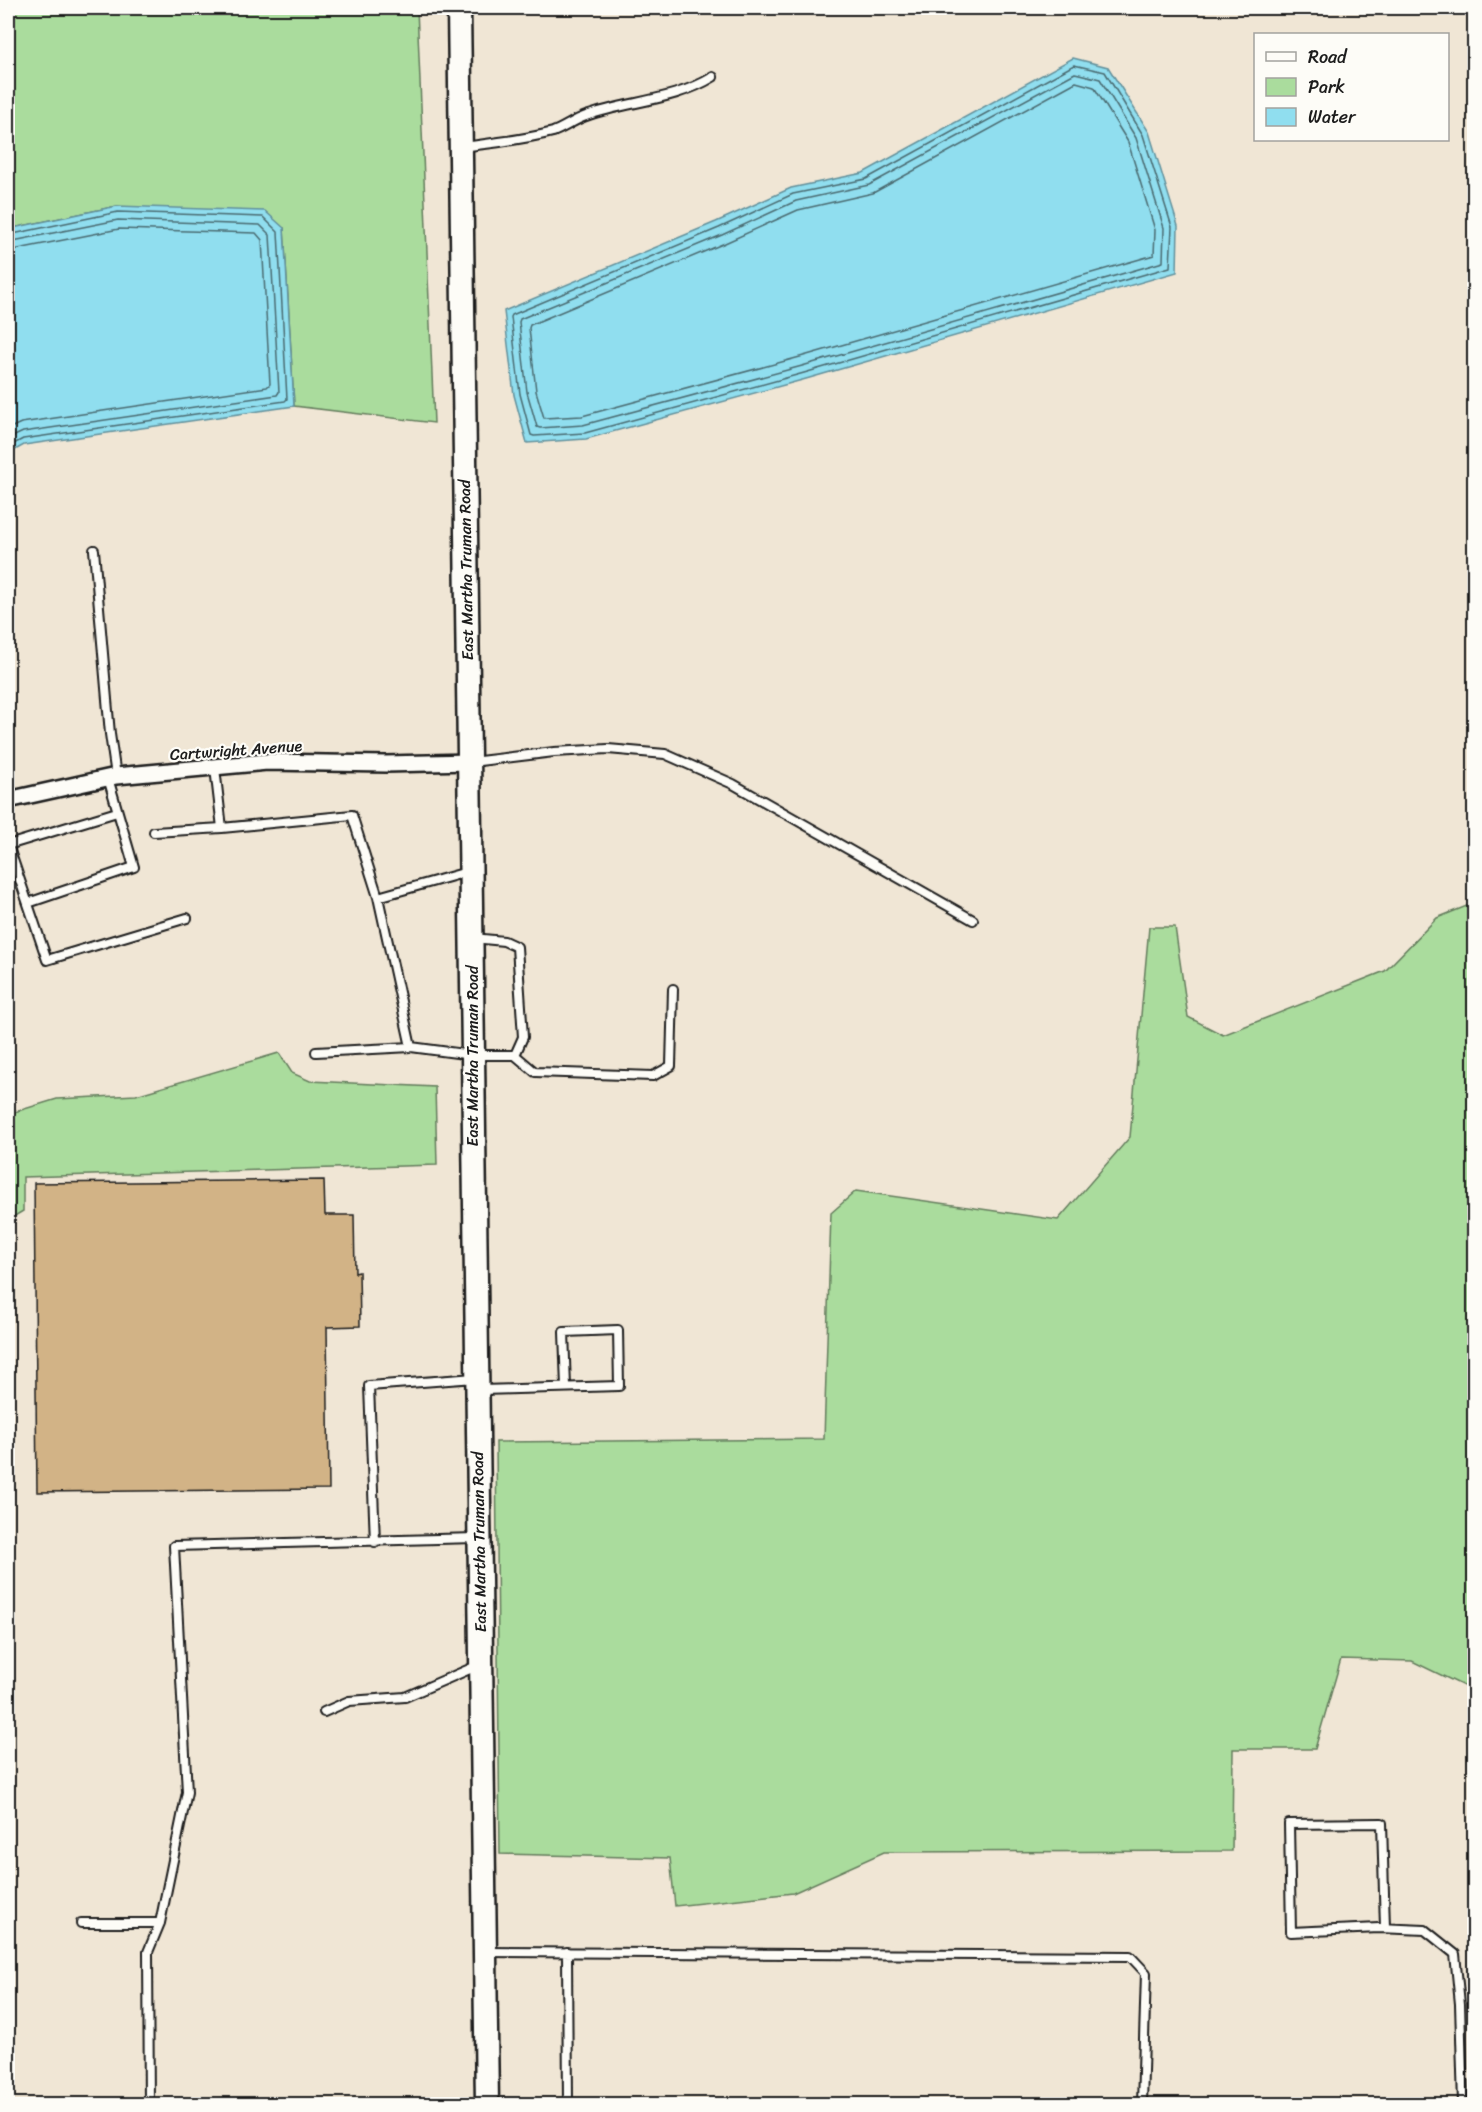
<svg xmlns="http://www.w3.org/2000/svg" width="1482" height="2112" font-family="Sriracha,sans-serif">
	<rect width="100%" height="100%" fill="#f0e6d5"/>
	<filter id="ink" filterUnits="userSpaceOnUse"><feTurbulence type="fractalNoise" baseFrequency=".0167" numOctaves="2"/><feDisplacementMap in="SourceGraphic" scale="12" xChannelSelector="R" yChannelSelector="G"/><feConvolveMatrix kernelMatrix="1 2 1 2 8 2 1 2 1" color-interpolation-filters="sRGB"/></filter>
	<g filter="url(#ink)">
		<path fill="#aadc9d" stroke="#637c5c" stroke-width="1.5" d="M8 8H417L434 423 294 406 284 228 117 206 8 229Z
			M1474 903V1691L1412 1661 1341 1659 1315 1749H1233L1232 1851 884 1852 793 1893 675 1906 670 1858 500 1854 496 1442 824 1439 831 1213 856 1191 1058 1220 1130 1137 1149 927H1175L1188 1017 1223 1035 1385 971 1437 918Z
			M279 1053 292 1073 310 1081 435 1087 437 1165 23 1177V1211L8 1220V1114L57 1099 136 1095Z"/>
		<path fill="#90deef" stroke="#62909b" stroke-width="1.5" d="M1073 58 1108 67 1149 132 1178 226 1177 272 806 379 586 439 527 443 514 395 504 311 716 222 791 188 863 173Z
			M117 206 265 211 284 228 294 406 24 445 8 454V229Z"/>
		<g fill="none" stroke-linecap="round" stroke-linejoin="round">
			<path stroke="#4a6a70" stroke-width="1.5" d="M1074 65 1105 72 1143 135 1172 227 1170 267 804 373 585 433 534 436 531 435 520 394 511 317 512 315 719 228 793 194 866 179Z
				M1075 73 1100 79 1136 138 1164 228 1163 262 802 366 583 425 540 428 537 427 527 392 519 322 520 319 722 235 796 201 869 185Z
				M1076 82 1094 87 1128 142 1155 230 1154 255 800 357 582 416 544 418 536 391 529 328 530 325 725 243 798 210 873 193Z
				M8 235 118 212 263 217 278 232 287 399 285 401 23 439 8 447
				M8 242 118 220 260 225 270 235 279 392 277 395 23 432 8 439
				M8 251 119 229 256 233 262 240 270 384 267 387 21 423 8 429"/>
		</g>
		<path fill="#d2b386" stroke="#1c1c1c" stroke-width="1.5" d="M324 1180 325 1215H354L355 1273 359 1272 360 1326 327 1327 329 1489 37 1492 34 1183Z"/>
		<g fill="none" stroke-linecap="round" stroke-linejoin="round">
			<g stroke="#1c1c1c" stroke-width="12">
				<path id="service" d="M462 147C492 143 523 140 553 132 564 128 574 120 586 116 627 101 674 101 713 77
					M94 550 110 734 116 776
					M471 762 554 752 608 749 665 754 733 784 973 920
					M215 768 222 828 352 815 378 897 467 872
					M154 832 222 828
					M8 845 47 960 187 918
					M8 845 117 812
					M378 897 411 1047 472 1055H515L523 1037 517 947 504 941 473 938
					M28 903 134 867 108 778
					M316 1052 411 1047
					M515 1055 535 1072 653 1076 671 1066 673 989
					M481 1390 619 1386 618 1330 564 1332 566 1387
					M375 1542 369 1386 475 1378
					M324 1712 349 1701 405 1697 479 1665
					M81 1923H160
					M1385 1928 1382 1823 1289 1824 1291 1932 1379 1928 1425 1930 1455 1954 1460 2004 1463 2104
					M486 1952 1130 1956 1146 1973 1142 2104
					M567 1952 568 2104
					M149 2104 148 1952 160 1923 187 1792 174 1546 476 1538"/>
			</g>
			<g stroke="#1c1c1c" stroke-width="20">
				<path id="minor" d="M8 800 116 776 267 762 386 764 470 762"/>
			</g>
			<g stroke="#1c1c1c" stroke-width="27">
				<path id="secondary" d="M459 8 487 2104"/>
			</g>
			<use href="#service" stroke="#fdfcf7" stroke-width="8"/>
			<use href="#minor" stroke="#fdfcf7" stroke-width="15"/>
			<use href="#secondary" stroke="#fdfcf7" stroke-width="22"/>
		</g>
	</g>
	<g text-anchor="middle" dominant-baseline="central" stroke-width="4.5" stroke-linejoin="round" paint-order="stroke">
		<g font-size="16" fill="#1c1c1c" stroke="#fdfcf7">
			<text transform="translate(466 570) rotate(-91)">East Martha Truman Road</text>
			<text transform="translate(236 750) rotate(-4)">Cartwright Avenue</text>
			<text transform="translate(472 1056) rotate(-90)">East Martha Truman Road</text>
			<text transform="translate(479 1542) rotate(-91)">East Martha Truman Road</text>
		</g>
	</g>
	<rect width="1482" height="2112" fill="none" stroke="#fdfcf7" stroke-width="30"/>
	<rect x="15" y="15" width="1452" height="2082" fill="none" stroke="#1c1c1c" stroke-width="2" filter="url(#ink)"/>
	<rect x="1254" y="33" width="195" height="108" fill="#fdfcf7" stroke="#a3a29f" stroke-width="1.5"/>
	<rect x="1266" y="52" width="30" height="9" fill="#fdfcf7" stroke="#a3a29f" stroke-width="1.5"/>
	<text x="1308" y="63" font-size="18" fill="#1c1c1c">Road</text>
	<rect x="1266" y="78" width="30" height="18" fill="#aadc9d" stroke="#a3a29f" stroke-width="1.5"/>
	<text x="1308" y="93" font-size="18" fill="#1c1c1c">Park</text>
	<rect x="1266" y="108" width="30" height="18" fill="#90deef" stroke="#a3a29f" stroke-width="1.5"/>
	<text x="1308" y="123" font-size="18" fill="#1c1c1c">Water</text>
</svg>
